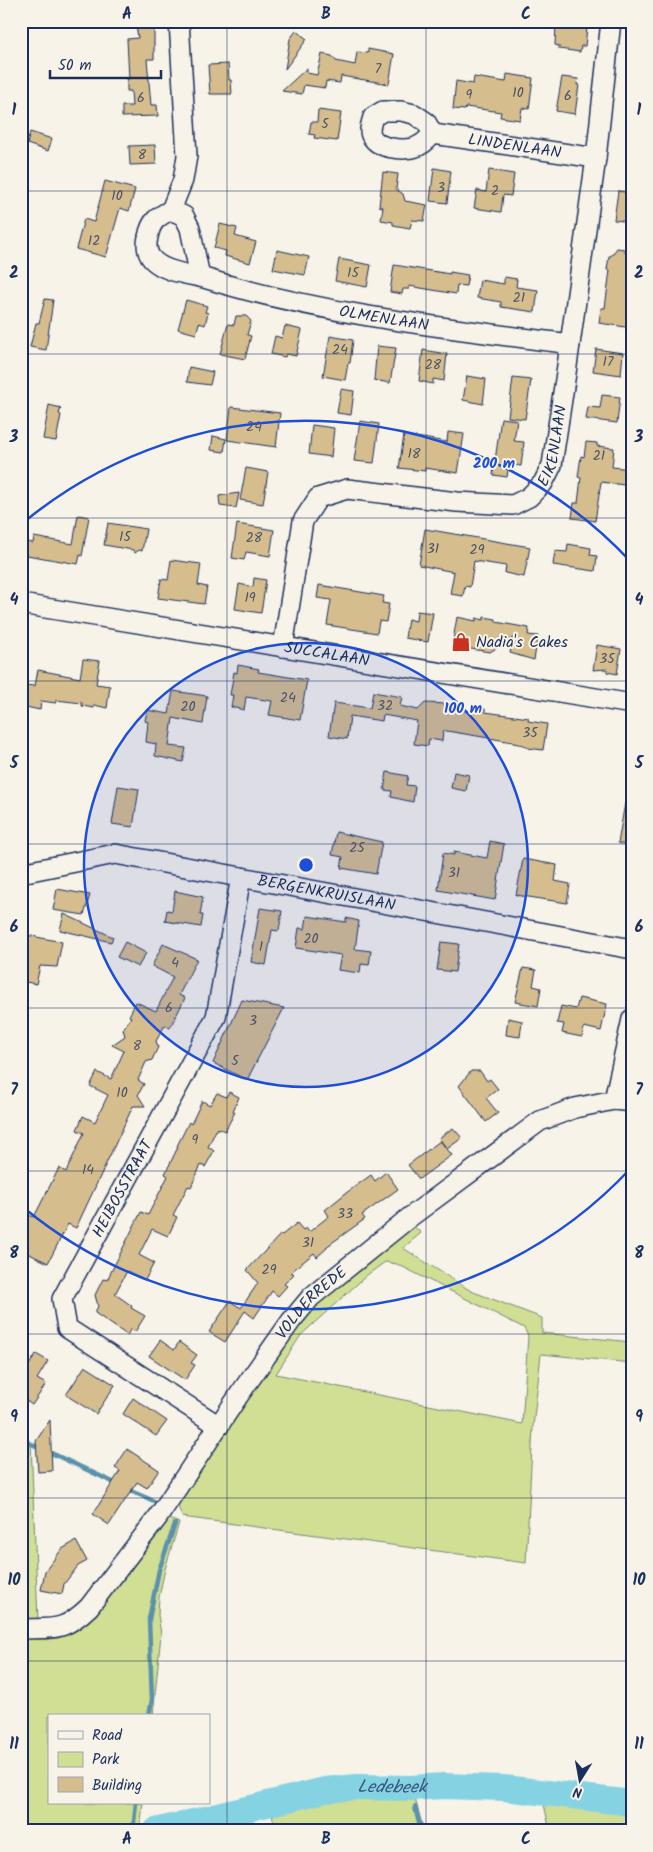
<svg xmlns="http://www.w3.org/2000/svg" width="653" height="1852" font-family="Kalam,sans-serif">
	<rect width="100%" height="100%" fill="#f7f3e8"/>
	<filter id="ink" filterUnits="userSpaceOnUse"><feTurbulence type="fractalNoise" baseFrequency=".02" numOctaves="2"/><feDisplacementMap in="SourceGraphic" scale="10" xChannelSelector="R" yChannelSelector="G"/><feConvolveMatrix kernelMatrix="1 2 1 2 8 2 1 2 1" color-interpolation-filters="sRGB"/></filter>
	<g filter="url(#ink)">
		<path fill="#d0df93" stroke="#768778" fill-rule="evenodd" d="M410 1223 421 1233 403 1248 471 1291 542 1318V1333L632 1342V1363L541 1354 533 1427 526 1563 182 1517 176 1501 293 1324ZM385 1262 397 1264 524 1328 528 1336 522 1424 276 1374 301 1335 367 1275Z
			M21 1437 31 1442 38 1621H21Z
			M167 1518 179 1523 165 1569 159 1597 158 1615 161 1634 153 1716H49V1803H143L140 1831H21V1637L46 1636Z
			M357 1792 414 1795 424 1831H276L270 1807 325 1795Z
			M543 1800 632 1810V1831H550Z"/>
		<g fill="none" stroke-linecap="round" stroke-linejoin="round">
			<path stroke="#5b91ad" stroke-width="4.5" d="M21 1439 40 1448
				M47 1451 117 1484
				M126 1489 154 1501
				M149 1716 152 1700 149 1619 159 1570 175 1524
				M411 1788 412 1795
				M415 1807 421 1831
				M133 1831 136 1803"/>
			<path stroke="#85d3e2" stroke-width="26" id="s1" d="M156 1831 325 1790 357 1787 411 1788 443 1786 504 1788 632 1803"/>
		</g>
		<path fill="#d6bd8d" stroke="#1b2f5e" d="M154 24V59H147L151 105H157L158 116 122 117V106H132L131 91H127V79H129L127 39 138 38 136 25Z
			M556 24 587 28 585 46H581L580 52 559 49V46L555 45Z
			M296 31 307 39 285 69 290 39Z
			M368 49 394 54 389 84 341 76 340 83 326 81 325 88 304 85 302 94 282 91 307 68V73L317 75 322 54 332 56 336 61 355 65 357 52 368 53Z
			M228 64 229 80H231L232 94H210L208 65Z
			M507 74 533 78 529 109 522 108 520 120 500 117 501 112 466 107 465 110 453 109 456 81 473 84 474 77 506 82Z
			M562 77 578 79 577 85H579L575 114 556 111Z
			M318 110 341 113 337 141 314 138 315 135 309 134 311 122H317Z
			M30 132 52 139 48 151 27 144Z
			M155 145 156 164 130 165 129 146Z
			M434 168 451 171 447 203 430 201Z
			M489 170 514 174 511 196 503 195 501 212 474 208 477 190 486 192Z
			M383 172 398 174 396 189 403 194 405 201 427 205 424 221 412 220 410 228 393 225V222L381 220 383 207 379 206Z
			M105 181 135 189 129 211 120 208 106 257 76 249 84 219 94 222Z
			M618 191 632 193V222L614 220Z
			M220 224 237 228 235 236 256 242 250 263 225 256 226 251 214 248Z
			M617 248 624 249 625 253 632 254V290L628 312 632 313V328L599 323 601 308H605L610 270H607L609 256H611Z
			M277 250 309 257 305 275 273 269Z
			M339 259 371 265 367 287 335 281Z
			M394 265 450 274V272L468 275 466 286 457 285 456 294 409 286V289H403L402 294 390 292Z
			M504 277 517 279 516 287 538 290 535 312 501 307V302L477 298 480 280 504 284Z
			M45 299 53 300 46 350 30 347 36 323H39Z
			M186 300 207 306 205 312 208 313 205 325 199 323 196 334 178 329Z
			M236 316H246L251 321 247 335 251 336 245 359 220 354 228 324 234 325Z
			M285 326 302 330 296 356 286 354 285 357 271 354 275 336 282 338Z
			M330 336 353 340 350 363H348L345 380 323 376Z
			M377 346 396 348 390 383 374 380Z
			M596 349 623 353 621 375 593 371Z
			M423 350 447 354 444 381 433 379V384L419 381Z
			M189 367 213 372 210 385 187 382Z
			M467 376 486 379 483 404 463 400Z
			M513 378 531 380 525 419 508 417Z
			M341 389 354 391 351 415 337 413Z
			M602 395 620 397 617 423 586 419 588 407 600 408Z
			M49 405 61 408 59 414 61 415 56 441 43 439Z
			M231 407 280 413 276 447 227 440Z
			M501 418 517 420 514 441 524 442 521 466 509 464 507 477 493 475Z
			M360 421 379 424 374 463 354 461Z
			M312 425 334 428 331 457 309 454Z
			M448 432 464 434 458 473 425 468V471L399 468 404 435 447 442Z
			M213 436 226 439 224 452 211 450Z
			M586 442 597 443V446L614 448 612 467 632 469V486L601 482 595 521 572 518 574 503H578L581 478 578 477 581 456 584 457Z
			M246 468 268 472 263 504 240 500Z
			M239 493 236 508 220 506 219 496Z
			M78 515 89 517 82 556 80 555 78 564 21 554V541L33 543 34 537 73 544Z
			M108 523 146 529 142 551 139 550 135 553 133 550 104 545Z
			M237 524 274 530 270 556 246 552 244 560 232 558Z
			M425 529 530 547 524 577 505 573 506 566 474 561 470 587 465 586 463 596 450 594 454 572 419 565Z
			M568 544 591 548 590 555 597 556 595 571 553 565 555 551 567 552Z
			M171 560 201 564 198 585 207 587 204 604 158 598 161 579 168 580Z
			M254 578 266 580 261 613 235 609 239 584 253 587Z
			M319 585 384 596 382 603 389 604 386 622 379 621 377 633 327 625 331 600 317 598Z
			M417 611 433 613 428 642 405 638 408 619 416 621Z
			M457 617 476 621V618L484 620V617L496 619V622L529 628 528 635 538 636 534 660 510 653 513 638 490 652 452 646Z
			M597 645 621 649 617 674 607 672V669L593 670Z
			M83 659 100 661 96 684 110 686 107 708 94 705V708L82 706V703L56 700V703L41 701 40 710 21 706 24 685 35 686 38 670 80 678Z
			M238 665 259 669 258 672 307 680 300 720 269 715 272 701 246 697 244 710 231 707 233 695H230L234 672 237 673Z
			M173 691 207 696 203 724 173 718 169 746 186 748 183 762 155 756 156 744 146 742 148 722 145 721 147 710 169 714Z
			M373 692 402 697 400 706 418 710 425 703 446 704V708L472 712V706L485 709V712L529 718 528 721 547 724 543 750 528 748 524 745 513 743V742L447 731H443L442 741 429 739 428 746 414 744 417 721 383 715 382 721 350 716 347 739 329 736 334 703 370 708Z
			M387 772 408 776 406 785 415 786 413 802 391 797 392 791 384 790Z
			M454 772 469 775 466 791 451 788Z
			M118 786 139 789 133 827 112 824Z
			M625 803H632V846L618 843Z
			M336 832 382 842 376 874 341 868 343 857 332 855Z
			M490 841 504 844 495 900 438 890 443 853 454 855V852L487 858Z
			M523 859 557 865 555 881 570 884 567 903 516 895Z
			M57 889 90 895 84 915 53 910Z
			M175 891 203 897 200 915H203L201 927 165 921 167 910 172 911Z
			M260 908 282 911 279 931 272 930 266 965 251 962Z
			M64 914 113 937 111 942 60 930Z
			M307 916 346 922V918L359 921 355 949 371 951 369 965 361 964 360 973 338 970 341 955 296 948 299 928 305 929Z
			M21 934 62 942 57 967 40 966 36 984 21 981Z
			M125 942 146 953 138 967 117 957Z
			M441 942 459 944 455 972 437 970Z
			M163 944 197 959 179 995 185 998 170 1028 165 1025 156 1041 158 1047 152 1060 146 1062 138 1080 144 1084 138 1095 145 1106H133L76 1228 68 1224 48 1263 21 1250V1212L34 1217 59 1168 66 1172 84 1133 77 1130 83 1116 95 1122 108 1095 90 1086 97 1072 111 1079 124 1051 112 1045 125 1036 123 1029 131 1017 129 1016 136 1002 156 1011 173 977 152 966Z
			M523 968 536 970 533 986 541 988 538 1006 515 1002Z
			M579 998 607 1004 601 1031 584 1027 582 1037 562 1033 564 1024 557 1023 561 1006 576 1009Z
			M242 1000 284 1008 247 1080 213 1063Z
			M508 1018 522 1021 520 1037 506 1035Z
			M471 1071H480L487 1081 490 1079 498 1089 486 1098 498 1113 486 1122 459 1086Z
			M229 1092 239 1097 233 1111 235 1112 225 1131 217 1128 208 1147 214 1151 205 1167 201 1165 191 1187 188 1186 173 1215 177 1217 168 1236 152 1229 139 1255 154 1263 145 1280 127 1271 115 1294 132 1306 131 1308 145 1316 135 1332 131 1329 127 1335 95 1313 98 1306 95 1295 103 1279 107 1280 141 1212 148 1215 168 1176 165 1174 178 1147 177 1146 189 1122 191 1124 202 1101 210 1105 217 1093 226 1097Z
			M453 1128 462 1138 447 1149 439 1138Z
			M440 1141 452 1155 419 1179 408 1165Z
			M386 1172 398 1189 362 1215 365 1219 326 1247 327 1248 317 1257 314 1253 291 1272 294 1274 284 1284 287 1286 278 1296 272 1291 254 1318 245 1311 225 1342 209 1332 230 1301 241 1308 258 1283 247 1270 281 1234 282 1235 297 1223 303 1230 306 1228 309 1232 329 1216 325 1210 346 1193 371 1175 375 1181Z
			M160 1340 174 1350 179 1342 197 1355 191 1363 195 1365 185 1380 149 1356Z
			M36 1354 48 1361 37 1379 46 1384 32 1405 21 1397V1378Z
			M85 1366 115 1385 96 1414 66 1395Z
			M133 1398 167 1421 156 1436 123 1414Z
			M50 1420 52 1471 38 1472 36 1441Z
			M127 1449 159 1470 147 1488 137 1482 109 1525 93 1514 120 1471 115 1468Z
			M76 1541 87 1561 78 1566 64 1584 62 1594 41 1590 45 1571 62 1549Z"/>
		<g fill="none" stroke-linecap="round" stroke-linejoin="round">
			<g stroke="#1b2f5e" stroke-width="22">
				<g id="minor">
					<path id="s2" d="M433 134C427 140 422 146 413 148 401 150 379 149 372 137 368 131 371 124 373 117L383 111H401L414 114 426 122 433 134 596 158"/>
					<path d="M171 210 183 180 187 156 179 21"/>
					<path id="s3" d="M200 277 190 228 184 216 171 210C157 217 151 221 148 237 146 245 147 255 154 261 166 272 188 274 204 278 323 315 447 328 570 344"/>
					<path id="s4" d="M21 604 632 704"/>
					<path id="s5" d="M283 647 303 521 318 498 347 489 457 502 513 505 529 497 543 483 552 465 566 373 596 158 611 21"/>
					<path id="s6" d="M21 873 115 854 632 949"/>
					<path d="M614 1100 632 1019"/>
					<path id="s7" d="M219 1426 67 1328 62 1299 216 1017 241 877"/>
					<path id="s8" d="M21 1629C55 1628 63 1632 89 1607L158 1517 239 1395 291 1321 311 1297 410 1217 540 1121 575 1108 614 1100 632 1102"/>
				</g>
			</g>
			<use href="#minor" stroke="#f7f3e8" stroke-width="19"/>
		</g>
	</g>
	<path fill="none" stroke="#1b2f5e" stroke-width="1" stroke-opacity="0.55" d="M227 21V1831M426 21V1831M21 191H632M21 354H632M21 518H632M21 681H632M21 844H632M21 1008H632M21 1171H632M21 1334H632M21 1498H632M21 1661H632"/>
	<circle cx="306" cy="865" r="222" fill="#1d4ed8" fill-opacity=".12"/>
	<g fill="none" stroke="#1d4ed8" stroke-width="2.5">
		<circle cx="306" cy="865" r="222"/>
		<path d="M631 1168A444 444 0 0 1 24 1208M24 522A444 444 0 0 1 631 562"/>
	</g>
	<defs>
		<g id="shop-bare" transform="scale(1.5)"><path d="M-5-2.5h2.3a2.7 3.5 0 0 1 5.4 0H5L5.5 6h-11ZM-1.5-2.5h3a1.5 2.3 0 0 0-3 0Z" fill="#c8321e" stroke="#f7f3e8" stroke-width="2.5" paint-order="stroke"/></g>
	</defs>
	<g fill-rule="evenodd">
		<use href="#shop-bare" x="461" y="642"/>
	</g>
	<g text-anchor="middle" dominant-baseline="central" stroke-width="4" stroke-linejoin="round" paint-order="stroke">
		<g font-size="14" fill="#4a526a">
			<text x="378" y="69">7</text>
			<text x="518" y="93">10</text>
			<text x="469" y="95">9</text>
			<text x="568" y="96">6</text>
			<text x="141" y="98">6</text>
			<text x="325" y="124">5</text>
			<text x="142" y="155">8</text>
			<text x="441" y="188">3</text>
			<text x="495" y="191">2</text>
			<text x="117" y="196">10</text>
			<text x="94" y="241">12</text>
			<text x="353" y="273">15</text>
			<text x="519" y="298">21</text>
			<text x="340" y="350">24</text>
			<text x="608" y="362">17</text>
			<text x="433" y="365">28</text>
			<text x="254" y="427">24</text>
			<text x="414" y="454">18</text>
			<text x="599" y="456">21</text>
			<text x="125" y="537">15</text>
			<text x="254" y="538">28</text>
			<text x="433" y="549">31</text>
			<text x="477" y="550">29</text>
			<text x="250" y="598">19</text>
			<text x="607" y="659">35</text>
			<text x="288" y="698">24</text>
			<text x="385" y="706">32</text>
			<text x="188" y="707">20</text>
			<text x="530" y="733">35</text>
			<text x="357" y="848">25</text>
			<text x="454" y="873">31</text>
			<text x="311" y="939">20</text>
			<text x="261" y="947">1</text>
			<text x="175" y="963">4</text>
			<text x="169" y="1008">6</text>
			<text x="253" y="1021">3</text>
			<text x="137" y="1046">8</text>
			<text x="235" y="1061">5</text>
			<text x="122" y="1093">10</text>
			<text x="195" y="1140">9</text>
			<text x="88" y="1170">14</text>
			<text x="345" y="1214">33</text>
			<text x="308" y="1243">31</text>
			<text x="269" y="1270">29</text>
		</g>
		<g font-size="16" fill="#1b2f5e" stroke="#f7f3e8">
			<text stroke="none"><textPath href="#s2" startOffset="244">LINDENLAAN</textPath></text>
			<text stroke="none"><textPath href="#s3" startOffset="379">OLMENLAAN</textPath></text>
			<text stroke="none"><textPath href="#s5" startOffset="429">EIKENLAAN</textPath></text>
			<text stroke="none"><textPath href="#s4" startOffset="310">SUCCALAAN</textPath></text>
			<text stroke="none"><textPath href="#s6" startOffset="311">BERGENKRUISLAAN</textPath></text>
			<text stroke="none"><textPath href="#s7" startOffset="336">HEIBOSSTRAAT</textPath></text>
			<text stroke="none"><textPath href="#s8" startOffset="452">VOLDERREDE</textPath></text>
		</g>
		<g font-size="16" fill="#1b2f5e" stroke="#f7f3e8" text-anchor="start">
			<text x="476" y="642">Nadia's Cakes</text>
		</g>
		<g font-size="18" font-style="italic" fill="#36587f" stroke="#f7f3e8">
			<text stroke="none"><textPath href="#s1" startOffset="241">Ledebeek</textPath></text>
		</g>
	</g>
	<circle cx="306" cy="865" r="8" fill="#1d4ed8" stroke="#f7f3e8" stroke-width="2.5"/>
	<g font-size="15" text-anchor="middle" font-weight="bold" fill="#1d4ed8" stroke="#f7f3e8" stroke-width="4" stroke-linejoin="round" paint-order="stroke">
		<text x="494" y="468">200 m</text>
		<text x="463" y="713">100 m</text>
	</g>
	<rect width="653" height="1852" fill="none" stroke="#f7f3e8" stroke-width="55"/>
	<rect x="48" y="1714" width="162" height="90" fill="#f7f3e8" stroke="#9fa5b1"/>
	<rect x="58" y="1731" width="25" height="8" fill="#f7f3e8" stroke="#9fa5b1"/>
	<text x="92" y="1740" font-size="15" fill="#1b2f5e">Road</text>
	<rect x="58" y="1752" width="25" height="15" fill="#d0df93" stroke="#9fa5b1"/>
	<text x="92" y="1764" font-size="15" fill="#1b2f5e">Park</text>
	<rect x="58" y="1777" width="25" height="15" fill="#d6bd8d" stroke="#9fa5b1"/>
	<text x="92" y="1790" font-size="15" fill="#1b2f5e">Building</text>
	<g transform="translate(580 1780) rotate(191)" stroke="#f7f3e8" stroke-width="4" paint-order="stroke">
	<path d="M0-4L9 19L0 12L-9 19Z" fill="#1b2f5e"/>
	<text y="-8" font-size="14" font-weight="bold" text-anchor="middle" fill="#1b2f5e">N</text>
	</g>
	<path d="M50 70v8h111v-8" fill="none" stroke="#1b2f5e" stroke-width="2.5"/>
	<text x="58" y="70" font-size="15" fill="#1b2f5e" stroke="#f7f3e8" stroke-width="4" paint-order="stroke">50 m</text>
	<rect x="28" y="28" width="598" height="1796" fill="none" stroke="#1b2f5e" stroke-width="2"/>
	<g font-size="16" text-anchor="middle" font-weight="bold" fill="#1b2f5e">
		<text x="127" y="19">A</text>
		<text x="326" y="19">B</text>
		<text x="526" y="19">C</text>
		<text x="14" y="115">1</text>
		<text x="639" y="115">1</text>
		<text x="14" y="278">2</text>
		<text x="639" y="278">2</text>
		<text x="14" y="442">3</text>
		<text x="639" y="442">3</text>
		<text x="14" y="605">4</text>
		<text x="639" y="605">4</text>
		<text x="14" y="768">5</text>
		<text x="639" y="768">5</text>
		<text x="14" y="932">6</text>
		<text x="639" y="932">6</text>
		<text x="14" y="1095">7</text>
		<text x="639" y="1095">7</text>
		<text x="14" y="1258">8</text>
		<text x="639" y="1258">8</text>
		<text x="14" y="1422">9</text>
		<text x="639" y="1422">9</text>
		<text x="14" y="1585">10</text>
		<text x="639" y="1585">10</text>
		<text x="14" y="1749">11</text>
		<text x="639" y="1749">11</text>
		<text x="127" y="1844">A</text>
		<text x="326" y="1844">B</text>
		<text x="526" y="1844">C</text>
	</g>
</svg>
